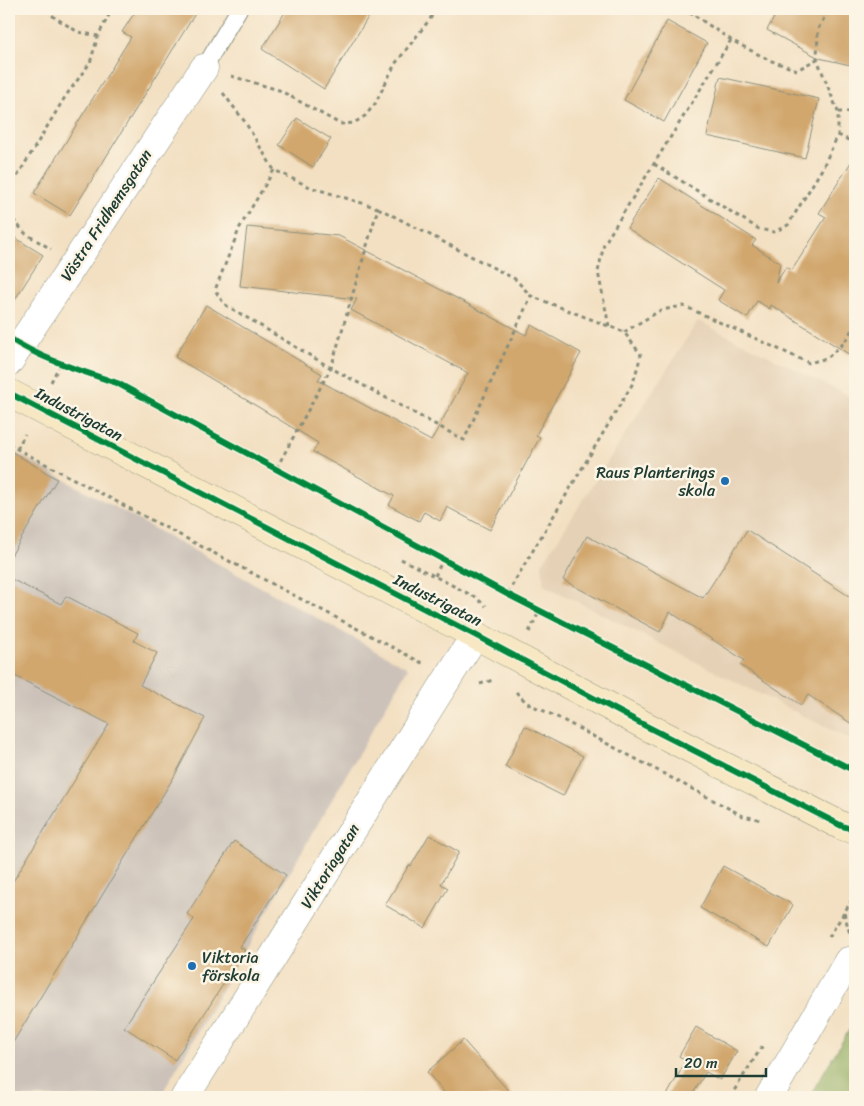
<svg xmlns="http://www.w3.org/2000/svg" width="864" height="1106" font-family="Sriracha,sans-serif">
	<rect width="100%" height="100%" fill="#fcf5e5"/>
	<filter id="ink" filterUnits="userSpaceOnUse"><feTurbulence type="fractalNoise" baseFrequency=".02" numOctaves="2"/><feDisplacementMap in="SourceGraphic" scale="10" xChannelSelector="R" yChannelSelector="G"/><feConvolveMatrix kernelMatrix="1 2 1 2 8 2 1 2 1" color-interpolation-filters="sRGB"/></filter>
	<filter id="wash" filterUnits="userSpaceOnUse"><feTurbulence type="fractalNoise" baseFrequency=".0096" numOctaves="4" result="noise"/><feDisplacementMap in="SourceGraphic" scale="20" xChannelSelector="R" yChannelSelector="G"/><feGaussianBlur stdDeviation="1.12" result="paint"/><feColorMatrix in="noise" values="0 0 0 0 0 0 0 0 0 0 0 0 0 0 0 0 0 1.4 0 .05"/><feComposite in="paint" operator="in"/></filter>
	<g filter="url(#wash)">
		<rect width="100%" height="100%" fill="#f3e0c2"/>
		<path fill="#e5d1b6" d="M698 321 855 399V742L544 585 542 564Z"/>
		<path fill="#ccc2b9" d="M9 449 408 668 160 1097H9Z"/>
		<path fill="#91ac5e" stroke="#587449" d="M855 1020V1097H809Z"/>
		<g id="blocks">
			<path fill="#d1a76e" d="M137 9H198L70 215 34 193 131 37 122 32Z
				M287 9H373L324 89 262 49Z
				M779 9H855V66L819 58 767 30Z
				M667 21 707 43 664 122 624 100Z
				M720 77 819 99 805 158 707 136Z
				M297 118 331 139 313 167 279 145Z
				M855 156V358L771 305 770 309 757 301 747 318 718 300 724 290 627 228 659 178 756 240 752 245 780 263 776 283 786 267 792 270 826 217 819 213Z
				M247 227 339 236 526 335 531 325 581 353 536 435 540 437 490 530 447 507 440 521 424 512 419 521 389 505 394 496 313 452 318 443 175 357 206 305 322 374 318 380 431 441 468 373 351 310 357 299 240 286Z
				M9 234 43 255 9 309Z
				M9 450 57 479 9 559Z
				M747 530 855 600V726L808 695 801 705 740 665 744 660 670 612 660 632 563 580 587 536 703 598Z
				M9 578 61 604 66 596 138 633 134 641 157 653 140 685 205 718 175 775 9 1049V888L109 724 9 673Z
				M525 726 583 756 563 796 505 767Z
				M429 835 459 852 441 884 448 888 425 928 385 905 409 865 411 866Z
				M234 841 286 875 240 947 245 950 175 1060 124 1027 194 919 187 914Z
				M723 866 793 905 769 947 700 908Z
				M696 1027 737 1051 720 1080 706 1072 691 1097H666L686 1061 679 1056Z
				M463 1040 514 1097H448L427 1072Z"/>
		</g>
	</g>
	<g filter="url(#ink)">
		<use href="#blocks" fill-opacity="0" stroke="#898e7b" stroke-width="1"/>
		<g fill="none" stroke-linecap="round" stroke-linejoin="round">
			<g stroke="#898e7b" stroke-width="18">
				<path id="lane" d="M204 68 239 9"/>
			</g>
			<g stroke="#898e7b" stroke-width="29">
				<path id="street" d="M9 362 204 68
					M185 1097 475 635
					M769 1097 848 961"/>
			</g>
			<g stroke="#898e7b" stroke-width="29">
				<path id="secondary" d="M9 393 475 635 646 726 842 826 855 830"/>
			</g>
			<path stroke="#898e7b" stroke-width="3" stroke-dasharray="4 4" stroke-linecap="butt" d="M47 9 54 17 78 32 98 36
				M682 9 694 15
				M697 9 694 15 731 40 769 60 797 70 817 59
				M231 76 279 90 340 124 354 123 365 116 375 104 395 64 430 19 436 9
				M223 93 245 122 274 170 310 187 378 208 331 368 276 469
				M838 112H855
				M838 135 855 143
				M654 164 759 229 774 232 788 225 822 169 838 135V112L817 59 818 29 829 9
				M274 170 240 227 215 290 224 304 331 368 464 440 531 296
				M9 190 65 97 90 63 98 36 112 9
				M9 205V215L26 234 51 249
				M378 208 515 279 531 296 624 332 641 355 633 383 507 594
				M609 326 598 272 604 244 731 40
				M624 332 661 310 684 306 809 363 827 358 845 342 855 324
				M51 382 60 364
				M9 444 17 449 424 664
				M17 449 25 434
				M401 559 475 597 486 606
				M435 576 443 559
				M529 632 540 610
				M480 684 493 680 495 681
				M516 692 527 703 559 718 743 816 762 820
				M844 913 850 934
				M829 937 855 895
				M730 1097 763 1045"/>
			<use href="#lane" stroke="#fff" stroke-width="16"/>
			<use href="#street" stroke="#fff" stroke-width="28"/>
			<use href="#secondary" stroke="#f7e8c3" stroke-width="28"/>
			<g stroke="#fcf5e5" stroke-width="9">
				<path id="cycleway" d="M9 338C43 360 79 370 117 383L507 594 855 771
					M9 393 475 635 646 726 842 826 855 830"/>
			</g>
			<use href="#cycleway" stroke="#00873e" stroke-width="6"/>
		</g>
	</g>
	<g fill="#1f6fb2" stroke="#fcf5e5" stroke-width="2">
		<circle cx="725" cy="481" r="5"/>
		<circle cx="192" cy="966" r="5"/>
	</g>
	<g text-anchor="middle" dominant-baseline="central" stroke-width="5" stroke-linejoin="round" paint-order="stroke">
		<g font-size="16" fill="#1f3d34" stroke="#fcf5e5">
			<text transform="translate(106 215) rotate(-57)">Västra Fridhemsgatan</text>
			<text transform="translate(79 414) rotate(28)">Industrigatan</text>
			<text transform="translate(438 600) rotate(27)">Industrigatan</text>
			<text transform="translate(330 866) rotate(-58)">Viktoriagatan</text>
		</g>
		<g font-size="16" fill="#1f3d34" stroke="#fcf5e5" text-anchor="end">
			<text x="715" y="472">Raus Planterings<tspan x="715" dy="18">skola</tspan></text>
			<text x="202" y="957" text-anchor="start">Viktoria<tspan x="202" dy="18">förskola</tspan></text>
		</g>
	</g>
	<rect width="864" height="1106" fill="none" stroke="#fcf5e5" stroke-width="30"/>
	<path d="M676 1068v8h90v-8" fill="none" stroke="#1f3d34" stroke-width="2.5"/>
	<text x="684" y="1068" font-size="15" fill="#1f3d34" stroke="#fcf5e5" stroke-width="4" paint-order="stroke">20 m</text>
</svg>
